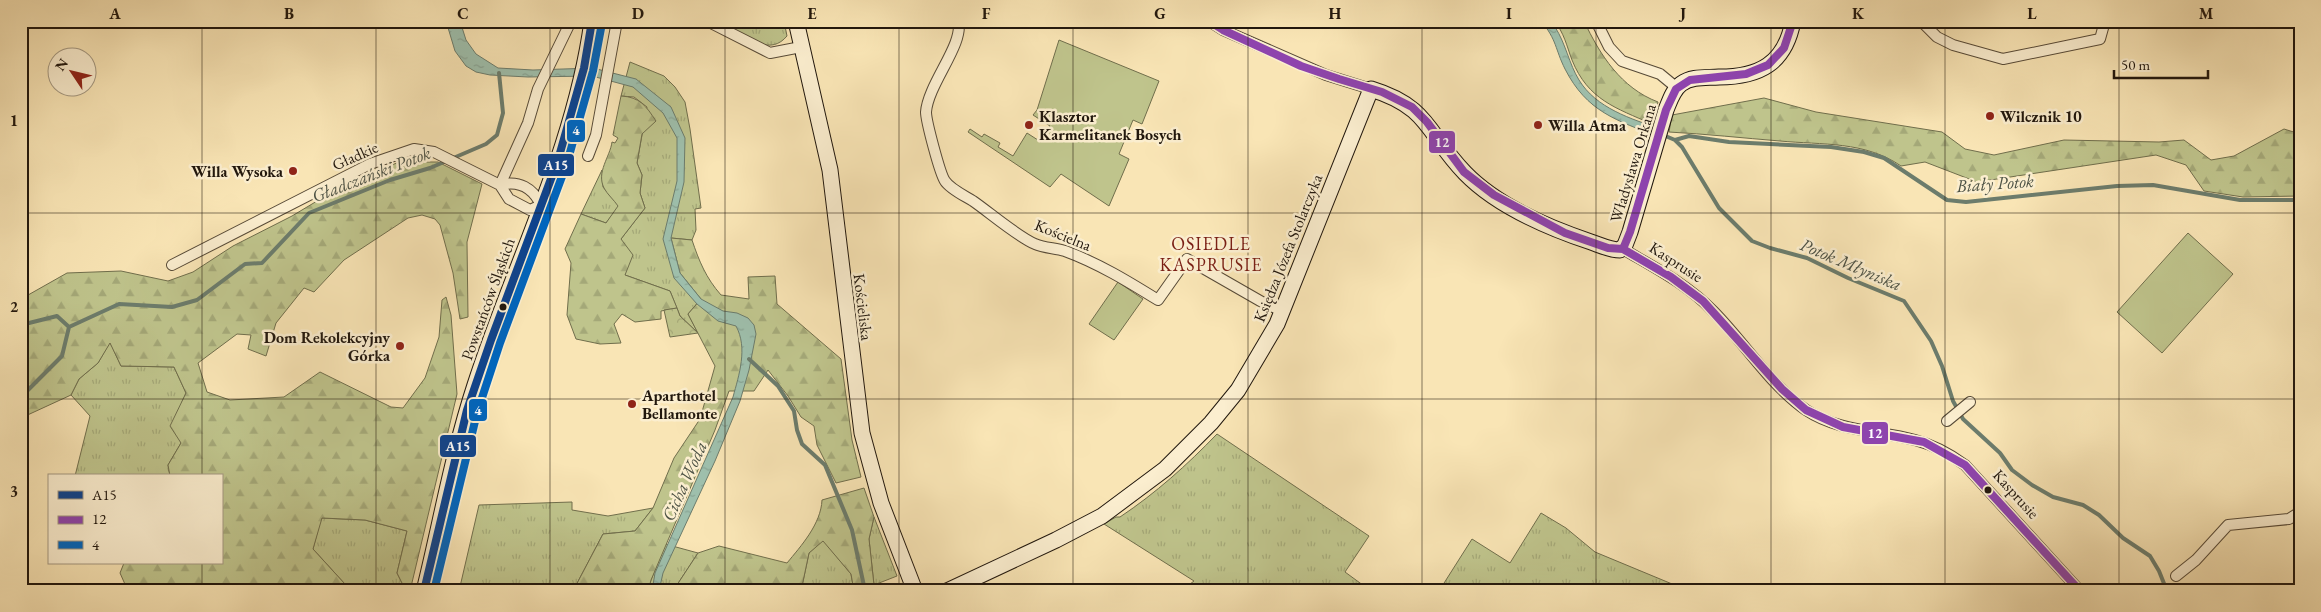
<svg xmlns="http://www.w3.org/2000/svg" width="2321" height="612" font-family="'EB Garamond',serif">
	<defs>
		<pattern id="grass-tufts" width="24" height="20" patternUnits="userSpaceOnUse" patternTransform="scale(1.25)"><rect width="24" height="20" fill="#bfc48c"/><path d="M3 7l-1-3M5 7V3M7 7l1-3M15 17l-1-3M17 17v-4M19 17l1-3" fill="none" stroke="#a4a878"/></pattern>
		<pattern id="forest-firs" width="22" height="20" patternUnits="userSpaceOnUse" patternTransform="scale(1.25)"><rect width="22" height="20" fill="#bfc48c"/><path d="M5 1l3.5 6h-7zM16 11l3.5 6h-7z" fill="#a4a878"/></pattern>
		<pattern id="park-crowns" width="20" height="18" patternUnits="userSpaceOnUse" patternTransform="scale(1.25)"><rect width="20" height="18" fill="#bfc48c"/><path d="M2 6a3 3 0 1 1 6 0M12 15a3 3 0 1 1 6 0" fill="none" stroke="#a4a878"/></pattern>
		<pattern id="water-ripples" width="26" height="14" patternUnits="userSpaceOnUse" patternTransform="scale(1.25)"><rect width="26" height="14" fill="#9ebfac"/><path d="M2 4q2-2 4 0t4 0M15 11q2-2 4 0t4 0" fill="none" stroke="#88a393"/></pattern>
	</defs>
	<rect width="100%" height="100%" fill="#f9e5b5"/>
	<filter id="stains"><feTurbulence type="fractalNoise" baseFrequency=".004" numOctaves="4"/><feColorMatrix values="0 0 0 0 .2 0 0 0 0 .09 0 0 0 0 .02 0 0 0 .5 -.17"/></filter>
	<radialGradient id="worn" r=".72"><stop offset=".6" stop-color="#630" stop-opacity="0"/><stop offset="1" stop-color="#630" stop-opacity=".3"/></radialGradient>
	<path fill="url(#grass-tufts)" stroke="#706e4c" d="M737 21H784L787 36C771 55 752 40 734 31Z
		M630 62 664 76 675 87 685 102 690 129 701 208 695 209 696 230 692 240 671 238 701 299 688 314 698 333 680 316 670 291 625 275 621 239 645 208 640 193 642 175 637 163 647 107 634 97 621 96Z
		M602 170 603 187 619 206 606 223 581 214Z
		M110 342 121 366 174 367 186 393 182 402 181 443 168 465 170 476H75L90 416 71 395 79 379 98 363Z
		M1217 434 1369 536 1345 572 1371 591H1181L1194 581 1104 524 1116 517H1120C1156 493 1187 465 1217 434Z
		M572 502V510L608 516 653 508 635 531 603 534 573 591H490L479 586V591H459L479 505Z
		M1541 513 1566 528 1595 552 1689 591H1439L1472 539 1510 563Z
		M874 517 897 576 874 585 869 539Z
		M321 518 365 520 407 531 397 573 403 585 400 591H337L344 583 313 549Z
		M823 540 851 574 854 591H801L809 553Z
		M665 544 698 553 673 591H648L651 580Z"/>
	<path fill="url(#forest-firs)" stroke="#706e4c" d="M1554 21H1584C1600 55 1621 88 1658 102L1652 124C1616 108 1588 100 1572 60 1567 47 1564 32 1554 21Z
		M621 96C640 97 646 106 656 121L642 134 637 163 642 175 640 193 645 208 621 239 633 255 625 275 670 291 677 308 661 311V319L635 322 622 314 614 324 621 343 600 344 576 339 567 315 571 263 565 249 581 214 606 223 618 206C614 200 607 194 604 188 596 172 610 157 612 142L615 143 618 138 613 135Z
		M1764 98 1816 112 1942 132 1965 149 1994 155 2064 140 2159 142 2184 140 2211 160 2234 156 2284 129 2300 134V196L2243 197 2204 191 2186 165 2156 155 1977 182 1925 162 1901 166C1865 141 1822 145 1780 141 1743 138 1706 134 1669 132L1672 115Z
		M399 162H438L482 184 467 242 468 317 460 319 453 273 440 225 435 219 422 215 408 218 344 260 314 292 304 288 276 323 266 356 248 349 251 335 237 334 198 363 207 392 230 400 284 397 320 372 391 407 403 408 425 378 439 337 442 300 446 297 451 315 457 394 410 591H400L403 585 397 573 407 531 365 520 322 518 313 549 344 583 337 591H128L120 573 124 563H221V476H170L168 465 181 443 170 426 186 393 174 367 121 366 110 343 98 363 79 379 71 395 21 418V299L67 273 121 271 168 281 193 272 233 246 292 216 342 186Z
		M671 238 692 240C699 261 706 278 721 295L749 299 748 277 775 276 777 304 841 359 852 440 861 477 836 483 817 445 814 426 801 417 788 396 768 370 754 391H729L715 430 651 580 648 591H573L603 534 635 531 653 508 674 458 700 419 715 366 688 314 701 299 680 273Z
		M864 488 874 517 869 539 874 585 866 591H854L851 574 823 541 809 553 801 591H673L698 553 719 546 787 563C801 546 821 524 822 500Z"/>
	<path fill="url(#park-crowns)" stroke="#706e4c" d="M677 308 680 316 698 333 670 337 664 310Z"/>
	<path fill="#bfc48c" stroke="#706e4c" d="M1059 40 1159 81 1142 124 1133 120 1119 154 1129 159 1109 206 1061 174 1050 187 968 132 970 129 982 137 984 134 1000 143 998 147 1013 156 1027 133 1041 142 1050 126 1033 115 1037 110Z
		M2188 233 2233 274 2162 353 2117 312Z
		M1118 282 1143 299 1114 340 1089 324Z"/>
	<path fill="url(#water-ripples)" stroke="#6c7c6c" d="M446 21H460L466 40 476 54 498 68 533 70 593 68 636 79 671 107 685 138 684 182 671 238 680 273 701 299 723 311 737 313 748 318 754 325 756 334 749 370 740 401 715 461 663 573 659 591H652L655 573 733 397C739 375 748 348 736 326L718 321 697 304 674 278 663 239 677 181V138L663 113 633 87 592 76 528 77 490 75 476 72 466 66 455 51Z
		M1541 21H1551L1555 27C1566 44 1569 64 1579 80 1596 108 1631 119 1661 129L1659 137C1616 120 1587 112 1565 69 1555 49 1557 40 1541 21Z"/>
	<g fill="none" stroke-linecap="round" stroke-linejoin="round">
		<path stroke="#6c7c6c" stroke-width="4" d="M1663 135 1675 140 1682 147 1719 208 1752 241 1770 248 1807 258 1848 278 1904 301 1931 341 1942 366 1953 401 1963 419 2000 453 2012 470 2032 485 2053 497 2083 505 2099 515 2123 538 2150 556 2159 571 2167 591
			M1675 140 1689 136 1729 142 1831 147 1864 152 1884 158 1947 200 1966 202 2117 186 2153 185 2240 200H2300
			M21 325 57 316 69 327 119 304 172 307 197 300 245 264 262 263 309 213 390 180 430 168 486 144 497 135 503 113 499 73
			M749 359 778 386 794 411 797 430 802 444 825 465 852 530 864 586
			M21 397 62 356 69 327"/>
		<g stroke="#574a37" stroke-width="12">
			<path id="street" d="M707 21 770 53 801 47
				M958 21C965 43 928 84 926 112 926 121 940 174 945 181 950 189 965 196 973 201 989 212 1018 237 1035 244 1044 248 1055 248 1065 251 1098 263 1129 282 1158 300L1187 259 1262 302 1282 311
				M1209 21 1223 30 1326 75 1371 89
				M1596 21 1609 47 1622 61 1660 74 1677 88
				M1921 21 1937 37 1953 45 2003 59 2100 39 2105 21
				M588 156 596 135 617 21
				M500 185 528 123 538 89 571 21
				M1623 249C1655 268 1687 284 1713 311 1745 343 1769 384 1806 410 1839 432 1878 430 1915 440 1934 445 1950 454 1965 465L2080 591
				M172 265 370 164 414 149 434 152 500 185 509 199 530 210 541 205C533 188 519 180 500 185
				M1947 421 1970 402
				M2176 576 2196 560 2228 525 2289 519 2300 512"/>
		</g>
		<g stroke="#21170d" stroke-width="17">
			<path id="secondary" d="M796 21 830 170 862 433 881 503 915 591
				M424 591C441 522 453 452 475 385 514 264 575 148 592 21
				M947 591 1056 540 1102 516 1165 469 1211 423 1238 390 1277 324 1371 89C1430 107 1427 134 1465 173 1496 205 1549 228 1591 242 1600 245 1610 250 1620 250L1625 245 1630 232 1666 110C1670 100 1673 90 1681 84 1692 76 1706 78 1719 77 1759 77 1785 64 1793 21"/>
		</g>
		<use href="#street" stroke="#fbeecf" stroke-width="10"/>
		<use href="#secondary" stroke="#fbeecf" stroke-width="15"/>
		<g stroke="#fbeecf" stroke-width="11">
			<path id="bus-1" d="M424 591 467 410 491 340 558 160 584 68 592 21"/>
		</g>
		<g stroke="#fbeecf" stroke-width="11">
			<path id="bus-2" d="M1209 21 1223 30 1301 66 1339 79 1382 92 1412 107 1427 122 1464 172 1494 195 1565 233 1608 248 1623 249 1671 277 1703 301 1782 389 1806 410 1843 427 1924 442 1965 465 2080 591
				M1623 249 1630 232 1666 110 1676 89 1690 80 1746 74 1768 65 1784 48 1793 21"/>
		</g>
		<g stroke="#fbeecf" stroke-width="11">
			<path id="bus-3" d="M434 591 477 413 500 343 567 163 593 71 602 23"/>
		</g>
		<use href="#bus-1" stroke="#0d438e" stroke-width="8"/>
		<use href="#bus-2" stroke="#8e44ad" stroke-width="8"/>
		<use href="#bus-3" stroke="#0065bd" stroke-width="8"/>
	</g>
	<path fill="none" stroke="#21170d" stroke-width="1" stroke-opacity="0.55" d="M202 21V476M376 21V591M550 21V591M725 21V591M899 21V591M1073 21V591M1248 21V591M1422 21V591M1596 21V591M1771 21V591M1945 21V591M2119 21V591M21 213H2300M21 399H2300M202 563V591"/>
	<g fill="#8f2418" stroke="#fbeecf" stroke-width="2">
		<circle cx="1990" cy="116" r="5"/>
		<circle cx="1029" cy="125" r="5"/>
		<circle cx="1538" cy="125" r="5"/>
		<circle cx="293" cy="171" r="5"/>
		<circle cx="400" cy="346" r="5"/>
		<circle cx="632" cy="404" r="5"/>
	</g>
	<g fill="#21170d" stroke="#fbeecf" stroke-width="2">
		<circle cx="503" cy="307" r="4.5"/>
		<circle cx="1988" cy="490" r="4.5"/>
	</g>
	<g text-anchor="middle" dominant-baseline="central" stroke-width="5" stroke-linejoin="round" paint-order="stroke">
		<g font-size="16" font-weight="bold" fill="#21170d" stroke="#fbeecf" text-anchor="start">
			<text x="1039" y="116">Klasztor<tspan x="1039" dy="18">Karmelitanek Bosych</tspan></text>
			<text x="2000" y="116">Wilcznik 10</text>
			<text x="1548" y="125">Willa Atma</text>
			<text x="283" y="171" text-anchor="end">Willa Wysoka</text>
			<text x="390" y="337" text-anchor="end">Dom Rekolekcyjny<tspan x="390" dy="18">Górka</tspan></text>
			<text x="642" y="395">Aparthotel<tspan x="642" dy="18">Bellamonte</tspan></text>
		</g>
		<g font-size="16" fill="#21170d" stroke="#fbeecf">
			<text transform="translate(355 156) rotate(-24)">Gładkie</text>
			<text transform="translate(1633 163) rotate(-73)">Władysława Orkana</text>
			<text transform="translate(1063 235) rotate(22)">Kościelna</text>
			<text transform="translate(1288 248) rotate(-68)">Księdza Józefa Stolarczyka</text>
			<text transform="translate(1676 262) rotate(33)">Kasprusie</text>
			<text transform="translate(488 299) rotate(-70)">Powstańców Śląskich</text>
			<text transform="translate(863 307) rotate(83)">Kościeliska</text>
			<text transform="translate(2016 494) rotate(48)">Kasprusie</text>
		</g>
		<g font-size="18" font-style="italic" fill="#4d5245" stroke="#fbeecf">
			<text transform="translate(371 174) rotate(-21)">Gładczański Potok</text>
			<text transform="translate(1995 183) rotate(-4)">Biały Potok</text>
			<text transform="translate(1851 264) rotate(23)">Potok Młyniska</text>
			<text transform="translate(684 481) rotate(-66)">Cicha Woda</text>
		</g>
		<g font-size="18" letter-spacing="1" fill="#7a1f14" stroke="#fbeecf">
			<text x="1211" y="243">OSIEDLE<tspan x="1211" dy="21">KASPRUSIE</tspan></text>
		</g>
	</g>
	<g stroke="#fbeecf" stroke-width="2">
		<rect x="566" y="119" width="20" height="24" rx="5" fill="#0065bd"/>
		<rect x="1428" y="130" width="28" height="24" rx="5" fill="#8e44ad"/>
		<rect x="537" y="153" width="38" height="24" rx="5" fill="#0d438e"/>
		<rect x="468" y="398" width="20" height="24" rx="5" fill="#0065bd"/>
		<rect x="1861" y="421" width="28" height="24" rx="5" fill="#8e44ad"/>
		<rect x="439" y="434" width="38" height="24" rx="5" fill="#0d438e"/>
	</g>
	<g font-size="14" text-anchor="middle" font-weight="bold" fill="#fff">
		<text x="576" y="135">4</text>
		<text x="1442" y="147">12</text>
		<text x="556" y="170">A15</text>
		<text x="478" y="415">4</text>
		<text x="1875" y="438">12</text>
		<text x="458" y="451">A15</text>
	</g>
	<rect width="2321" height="612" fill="none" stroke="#f9e5b5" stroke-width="55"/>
	<rect x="48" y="474" width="175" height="90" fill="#fbeecf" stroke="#a49881"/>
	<rect x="58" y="491" width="25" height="8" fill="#0d438e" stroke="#a49881"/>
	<text x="92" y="500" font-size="15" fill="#21170d">A15</text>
	<rect x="58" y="516" width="25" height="8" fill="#8e44ad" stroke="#a49881"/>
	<text x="92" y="524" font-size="15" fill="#21170d">12</text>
	<rect x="58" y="541" width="25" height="8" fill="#0065bd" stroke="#a49881"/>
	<text x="92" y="550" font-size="15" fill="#21170d">4</text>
	<g transform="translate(72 72) rotate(305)"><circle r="24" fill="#fbeecf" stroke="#a49881"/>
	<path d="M0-4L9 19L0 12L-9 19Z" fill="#8f2418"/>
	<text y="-8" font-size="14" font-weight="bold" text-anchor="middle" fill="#21170d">N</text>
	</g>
	<path d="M2114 70v8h94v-8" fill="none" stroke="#21170d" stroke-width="2.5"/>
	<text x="2121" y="70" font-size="15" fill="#21170d" stroke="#fbeecf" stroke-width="4" paint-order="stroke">50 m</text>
	<rect x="28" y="28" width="2266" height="556" fill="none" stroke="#21170d" stroke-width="2"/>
	<g font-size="16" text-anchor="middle" font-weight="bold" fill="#21170d">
		<text x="115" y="19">A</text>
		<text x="289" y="19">B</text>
		<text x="463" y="19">C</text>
		<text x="638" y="19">D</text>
		<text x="812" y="19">E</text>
		<text x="986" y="19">F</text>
		<text x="1160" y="19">G</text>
		<text x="1335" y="19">H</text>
		<text x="1509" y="19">I</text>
		<text x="1683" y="19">J</text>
		<text x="1858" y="19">K</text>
		<text x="2032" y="19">L</text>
		<text x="2206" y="19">M</text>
		<text x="14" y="126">1</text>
		<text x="14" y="312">2</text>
		<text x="14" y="497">3</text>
	</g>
	<rect width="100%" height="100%" filter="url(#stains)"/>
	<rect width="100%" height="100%" fill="url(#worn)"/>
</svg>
